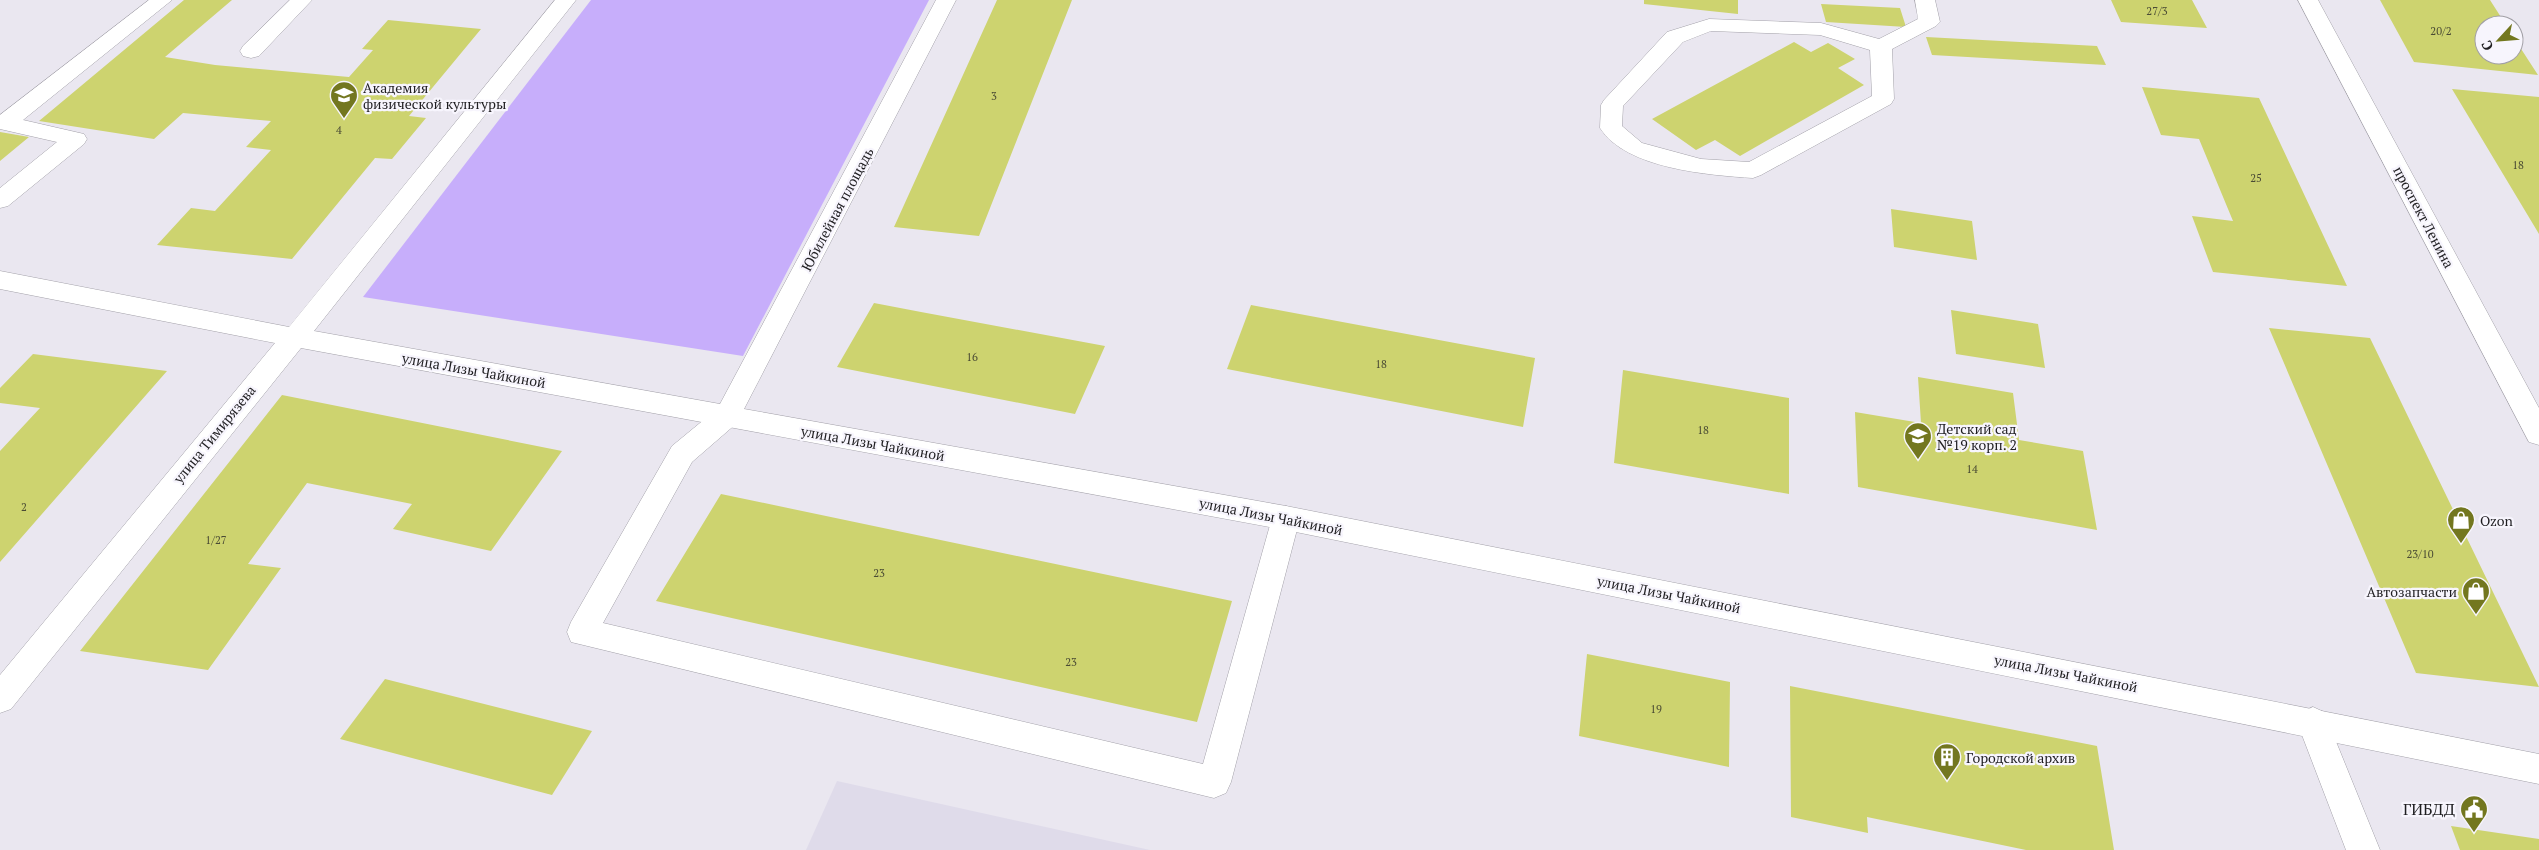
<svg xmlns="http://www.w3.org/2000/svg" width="2539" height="850" font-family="'PT Serif',serif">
	<rect width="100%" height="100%" fill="#eae7f0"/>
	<path fill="#dfdbea" d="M837 781 1150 850H806Z"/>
	<path fill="#c7aefb" d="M591 0H929L743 356 363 297Z"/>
	<path fill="#cdd36f" d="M184 0H232L165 57 215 65 349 77 373 50 362 49 388 20 481 29 409 116 426 118 392 159 375 158 292 259 157 245 191 208 215 211 271 150 246 147 271 121 183 113 154 139 39 121Z
		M997 0H1072L979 236 894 227Z
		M1644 0H1738V14L1644 4Z
		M2111 0H2192L2207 28 2121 22Z
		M2380 0H2490L2506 25H2484V55H2514V38L2538 75 2414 62Z
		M1821 4 1900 8 1906 27 1826 22Z
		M1926 37 2097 46 2106 65 1932 55Z
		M1794 42 1811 52 1828 43 1855 59 1838 68 1864 85 1740 156 1715 140 1696 150 1652 119Z
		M2142 87 2259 98 2347 286 2213 272 2192 216 2233 221 2199 139 2161 135Z
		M2452 89 2539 97V234Z
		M0 132 29 137 0 161Z
		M1891 209 1972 221 1977 260 1894 247Z
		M874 303 921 312 1105 346 1075 414 837 367Z
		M1251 305 1535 358 1523 427 1227 369Z
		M1951 310 2038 324 2045 368 1956 354Z
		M2269 328 2370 338 2539 687 2416 673Z
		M33 354 167 371 0 562V451L40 408 0 403V388Z
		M1623 370 1789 398V494L1614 463Z
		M1918 377 2013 393 2019 440 2083 451 2097 530 1858 487 1855 412 1921 423Z
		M282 395 562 451 491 551 393 529 412 504 307 483 248 564 281 568 208 670 80 651Z
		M721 494 1232 601 1197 722 656 601Z
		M1587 654 1730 682 1729 767 1579 736Z
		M385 679 592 731 552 795 340 739Z
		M1790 686 2097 746 2114 850H2026L1867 817 1868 833 1791 817Z
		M2451 826 2539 839V850H2460Z"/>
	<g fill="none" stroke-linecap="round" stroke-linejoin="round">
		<g stroke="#a3a1a9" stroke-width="1">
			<path id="lane" d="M149 0H172L23 120 84 134 87 139 84 144 8 206 0 208V188L57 142 0 129V115Z
				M290 0H312L259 56 251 58 243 56 240 51 243 46Z
				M1915 0H1935L1940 22 1936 26 1892 49 1894 99 1891 104 1761 175 1753 178C1709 175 1626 169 1600 128L1601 105 1604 100 1667 32 1709 19 1821 23 1879 39 1918 19ZM1711 31 1820 35 1870 50 1872 96 1749 162 1701 159 1642 143 1622 126 1623 106 1683 42Z
				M727 405 737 409 741 416 737 423 692 462 603 623 1203 764 1272 518 1276 510 1286 506 1296 510 1300 518 1231 782 1226 793 1214 798 571 642 567 632 571 622 672 446 717 409Z
				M2313 707 2324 712 2380 850H2346L2297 722 2302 712Z"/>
		</g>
		<g stroke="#a3a1a9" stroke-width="1">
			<path id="street" d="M555 0H576L314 331 720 404 936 0H956L744 409 1286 506 2539 754V784L1286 530 301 348 11 709 0 713V675L275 343 0 289V271L289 327Z"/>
		</g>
		<g stroke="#a3a1a9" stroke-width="1">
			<path id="primary" d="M2298 0H2318L2539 408V445L2529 442Z"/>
		</g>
		<use href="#lane" fill="#fff" fill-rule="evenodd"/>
		<use href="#street" fill="#fff" fill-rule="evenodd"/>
		<use href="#primary" fill="#fff" fill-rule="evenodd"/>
	</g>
	<defs>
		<g id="university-pin" transform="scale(1.4375)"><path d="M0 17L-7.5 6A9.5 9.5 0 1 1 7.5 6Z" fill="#73771f" stroke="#f7f5fd"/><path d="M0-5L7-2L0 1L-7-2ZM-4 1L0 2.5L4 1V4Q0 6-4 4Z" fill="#fff"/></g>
		<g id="school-pin" transform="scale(1.4375)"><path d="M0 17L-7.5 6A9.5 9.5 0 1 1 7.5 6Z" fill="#73771f" stroke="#f7f5fd"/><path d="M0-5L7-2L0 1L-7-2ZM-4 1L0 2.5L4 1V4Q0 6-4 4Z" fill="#fff"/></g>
		<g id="shop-pin" transform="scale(1.4375)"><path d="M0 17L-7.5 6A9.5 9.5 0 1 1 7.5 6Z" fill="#73771f" stroke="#f7f5fd"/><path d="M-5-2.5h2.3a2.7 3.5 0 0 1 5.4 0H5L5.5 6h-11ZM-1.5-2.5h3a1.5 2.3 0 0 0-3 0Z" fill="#fff"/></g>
		<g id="building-pin" transform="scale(1.4375)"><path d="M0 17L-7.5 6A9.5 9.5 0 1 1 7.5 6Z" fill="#73771f" stroke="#f7f5fd"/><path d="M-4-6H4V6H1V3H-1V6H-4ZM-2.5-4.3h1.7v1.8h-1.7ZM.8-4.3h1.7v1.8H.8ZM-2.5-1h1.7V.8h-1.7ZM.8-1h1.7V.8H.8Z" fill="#fff"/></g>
		<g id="civic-pin" transform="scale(1.4375)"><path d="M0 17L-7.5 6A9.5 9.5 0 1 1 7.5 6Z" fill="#73771f" stroke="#f7f5fd"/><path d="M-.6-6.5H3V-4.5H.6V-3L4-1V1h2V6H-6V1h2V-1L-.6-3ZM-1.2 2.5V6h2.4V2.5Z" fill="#fff"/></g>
	</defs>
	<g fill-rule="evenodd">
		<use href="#university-pin" x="344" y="95"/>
		<use href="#school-pin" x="1918" y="436"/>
		<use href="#shop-pin" x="2461" y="520"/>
		<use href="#shop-pin" x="2476" y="591"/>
		<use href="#building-pin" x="1947" y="757"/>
		<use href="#civic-pin" x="2474" y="809"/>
	</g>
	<g text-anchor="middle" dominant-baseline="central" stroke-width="4.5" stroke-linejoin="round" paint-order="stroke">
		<g font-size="11" fill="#4a4b34">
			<text x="2157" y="11">27/3</text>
			<text x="2441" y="31">20/2</text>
			<text x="994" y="96">3</text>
			<text x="339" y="130">4</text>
			<text x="2518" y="165">18</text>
			<text x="2256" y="178">25</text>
			<text x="972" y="357">16</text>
			<text x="1381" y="364">18</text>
			<text x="1703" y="430">18</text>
			<text x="1972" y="469">14</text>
			<text x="24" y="507">2</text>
			<text x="216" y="540">1/27</text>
			<text x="2420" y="554">23/10</text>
			<text x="879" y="573">23</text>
			<text x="1071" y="662">23</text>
			<text x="1656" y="709">19</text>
		</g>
		<g font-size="14" fill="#1f1e21" stroke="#f7f5fd" text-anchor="start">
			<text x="363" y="87">Aкадемия<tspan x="363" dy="16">физической культуры</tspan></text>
			<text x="1937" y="428">Детский сад<tspan x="1937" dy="16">№19 корп. 2</tspan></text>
			<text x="2480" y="520">Ozon</text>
			<text x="2457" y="591" text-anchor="end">Автозапчасти</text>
			<text x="1966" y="757">Городской архив</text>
		</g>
		<g font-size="14" fill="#1f1e21" stroke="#f7f5fd">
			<text transform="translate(837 209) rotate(-62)">Юбилейная площадь</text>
			<text transform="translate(2424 217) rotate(62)">проспект Ленина</text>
			<text transform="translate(474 370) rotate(10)">улица Лизы Чайкиной</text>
			<text transform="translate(214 434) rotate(-51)">улица Тимирязева</text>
			<text transform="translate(873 443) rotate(10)">улица Лизы Чайкиной</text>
			<text transform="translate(1271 516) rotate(11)">улица Лизы Чайкиной</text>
			<text transform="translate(1669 594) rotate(11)">улица Лизы Чайкиной</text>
			<text transform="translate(2066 673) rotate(11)">улица Лизы Чайкиной</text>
		</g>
		<g font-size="16" fill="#1f1e21" stroke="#f7f5fd" text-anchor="end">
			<text x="2455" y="809">ГИБДД</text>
		</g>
	</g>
	<g transform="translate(2499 40) rotate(244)"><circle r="24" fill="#f7f5fd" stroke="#a19fa5"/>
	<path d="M0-4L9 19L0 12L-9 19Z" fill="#73771f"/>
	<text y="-8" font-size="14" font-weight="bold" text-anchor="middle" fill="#1f1e21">С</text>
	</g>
</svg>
